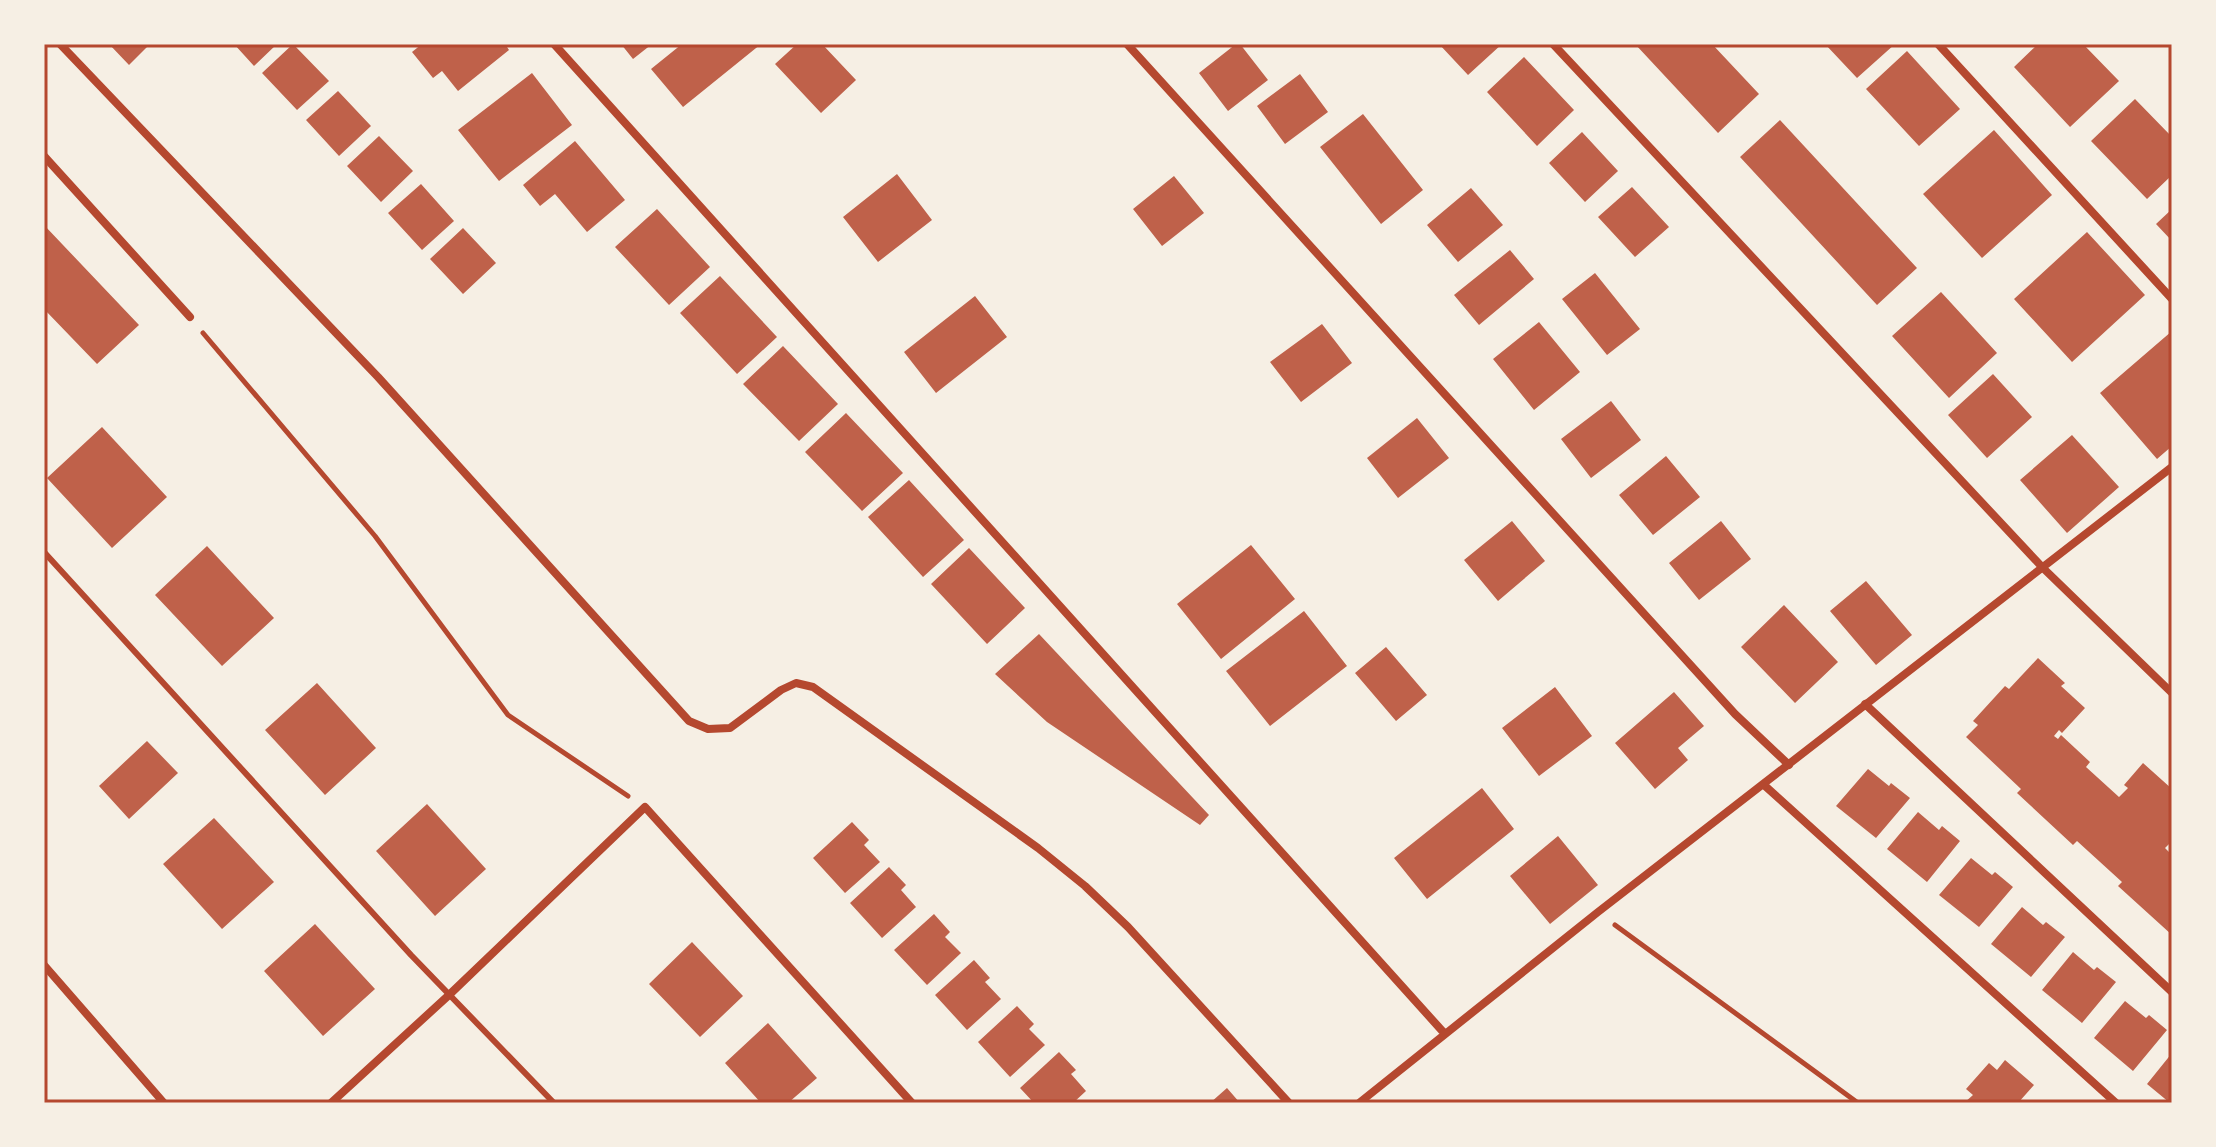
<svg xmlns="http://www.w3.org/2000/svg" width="2216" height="1147" font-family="Lato,sans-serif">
	<rect width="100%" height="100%" fill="#f6efe4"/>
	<path fill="#bf614a" d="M109 44H150L129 65Z
		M234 44H277L254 66Z
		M293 44 329 81 297 110 262 73Z
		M422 44H505L509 50 458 91 442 71 433 78 412 52Z
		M621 44H652L633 59Z
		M682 44H761L683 107 651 69Z
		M797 44H822L856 80 821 113 775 64Z
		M1236 44H1240L1268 80 1228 111 1199 73Z
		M1439 44H1502L1468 75Z
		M1635 44H1712L1759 94 1718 133Z
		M1825 44H1895L1857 78Z
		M2038 44H2083L2119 81 2070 127 2014 67Z
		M1907 51 1960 109 1919 146 1866 89Z
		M1524 57 1574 110 1537 146 1487 92Z
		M532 73 572 125 499 181 458 130Z
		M1300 74 1328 112 1285 144 1257 106Z
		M338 91 371 126 339 156 306 120Z
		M2135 99 2172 137V175L2147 199 2091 141Z
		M1363 114 1423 190 1381 224 1320 147Z
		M1780 120 1917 268 1877 305 1740 157Z
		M1994 130 2052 195 1982 258 1923 194Z
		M1582 132 1618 171 1585 202 1549 163Z
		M379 136 413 171 381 202 347 166Z
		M575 141 625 200 587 232 555 194 540 206 523 185Z
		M897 174 932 220 878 262 843 217Z
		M1174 176 1204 213 1162 246 1133 209Z
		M421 184 454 221 422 250 388 213Z
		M1632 187 1669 227 1635 257 1598 217Z
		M1471 188 1503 225 1458 262 1427 225Z
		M657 209 710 267 669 305 615 247Z
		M2172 209V241L2156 224Z
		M44 225 139 325 97 364 44 309Z
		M463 228 496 263 463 294 430 259Z
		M2087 232 2145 295 2072 362 2014 299Z
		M1510 250 1534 279 1479 325 1454 295Z
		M1595 273 1640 329 1607 355 1562 299Z
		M720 276 777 337 737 374 680 313Z
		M1941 292 1997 353 1949 398 1892 336Z
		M975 296 1007 337 936 393 904 352Z
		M1539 322 1580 372 1534 410 1493 359Z
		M1322 324 1352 363 1301 402 1270 362Z
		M2172 331V446L2157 459 2100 393Z
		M783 346 838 404 799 441 743 384Z
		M1993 374 2032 417 1987 458 1948 415Z
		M1611 401 1641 440 1591 478 1561 439Z
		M846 413 903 473 862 511 805 452Z
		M1417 418 1449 458 1398 498 1367 458Z
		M102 427 167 497 112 548 47 478Z
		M2072 435 2119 487 2067 533 2020 480Z
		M1666 456 1700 497 1653 535 1619 495Z
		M909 480 964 540 923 577 868 517Z
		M1512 521 1545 561 1498 601 1464 560Z
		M1721 521 1751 559 1699 600 1669 563Z
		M1251 545 1295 599 1221 659 1177 604Z
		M207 546 274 618 222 666 155 595Z
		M969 548 1025 608 987 644 931 584Z
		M1866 581 1912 635 1876 665 1830 611Z
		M1784 605 1838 662 1795 703 1741 647Z
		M1304 611 1347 666 1270 726 1226 671Z
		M1039 634 1209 815 1200 825 1047 722 995 674Z
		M1386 647 1427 695 1396 721 1355 673Z
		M2038 658 2065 683 2061 686 2085 708 2062 733 2059 730 2054 736 2058 739 2061 735 2090 762 2086 767 2119 797 2128 788 2124 785 2143 763 2172 789V841L2165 848 2172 855V935L2118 886 2122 882 2077 841 2073 845 2017 793 2021 789 1966 737 1978 725 1973 721 2005 686 2009 689Z
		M317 683 376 748 325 795 265 730Z
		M1555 687 1592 736 1539 776 1502 728Z
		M1674 692 1704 726 1678 748 1688 760 1655 789 1615 743Z
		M147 741 178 773 129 819 99 786Z
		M1868 769 1889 786 1891 783 1910 798 1876 838 1836 806Z
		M1482 788 1514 829 1427 899 1394 858Z
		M427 804 486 869 435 916 376 851Z
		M1918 812 1939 830 1942 826 1960 841 1927 882 1887 849Z
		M214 818 274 882 222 929 163 864Z
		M852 822 869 840 864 845 880 862 845 893 813 858Z
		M1558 836 1598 885 1550 924 1510 876Z
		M1971 858 1992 875 1995 872 2013 887 1979 927 1939 895Z
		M889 867 906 885 901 890 916 907 882 938 850 903Z
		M2022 907 2043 925 2046 922 2065 937 2031 977 1991 944Z
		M934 914 950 932 945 937 961 953 927 985 894 950Z
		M315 924 375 989 323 1036 264 971Z
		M692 942 743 996 700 1037 649 984Z
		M2073 952 2094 970 2097 967 2116 982 2082 1023 2042 990Z
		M974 960 990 978 985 982 1001 999 967 1030 935 995Z
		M2125 1001 2146 1018 2149 1015 2167 1030 2133 1071 2094 1038Z
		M1017 1006 1034 1024 1029 1029 1045 1045 1010 1077 978 1042Z
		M768 1023 817 1078 788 1103H761L725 1063Z
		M1059 1052 1076 1070 1071 1074 1086 1091 1073 1103H1034L1020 1088Z
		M2172 1053V1103H2170L2147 1084Z
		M2005 1060 2034 1085 2018 1103H1964L1973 1095 1966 1089 1989 1063 1997 1070Z
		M1227 1088 1240 1103H1210Z"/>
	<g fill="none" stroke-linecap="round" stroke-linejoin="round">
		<path stroke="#b5482f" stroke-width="5" d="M203 333 375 536 508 715 628 796
			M1615 925 1858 1103"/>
		<path stroke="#b5482f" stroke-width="6" d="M44 552 411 955 554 1103"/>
		<path stroke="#b5482f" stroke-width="8" d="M60 44 378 377 689 721 708 729 730 728 781 690 796 683 813 687 1038 848 1085 886 1128 927 1289 1103
			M554 44 1445 1034
			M1127 44 1735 714 1789 765
			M1553 44 2043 568 2172 693
			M1938 44 2172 299
			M44 156 190 317
			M1865 704 2172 992
			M1764 785 2116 1103
			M44 965 164 1103
			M331 1103 449 995 645 807 912 1103
			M1359 1103 1598 912 2172 467"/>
	</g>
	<rect width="2216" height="1147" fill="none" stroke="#f6efe4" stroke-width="92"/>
	<rect x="46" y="46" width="2124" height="1055" fill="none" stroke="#b5482f" stroke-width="3"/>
</svg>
